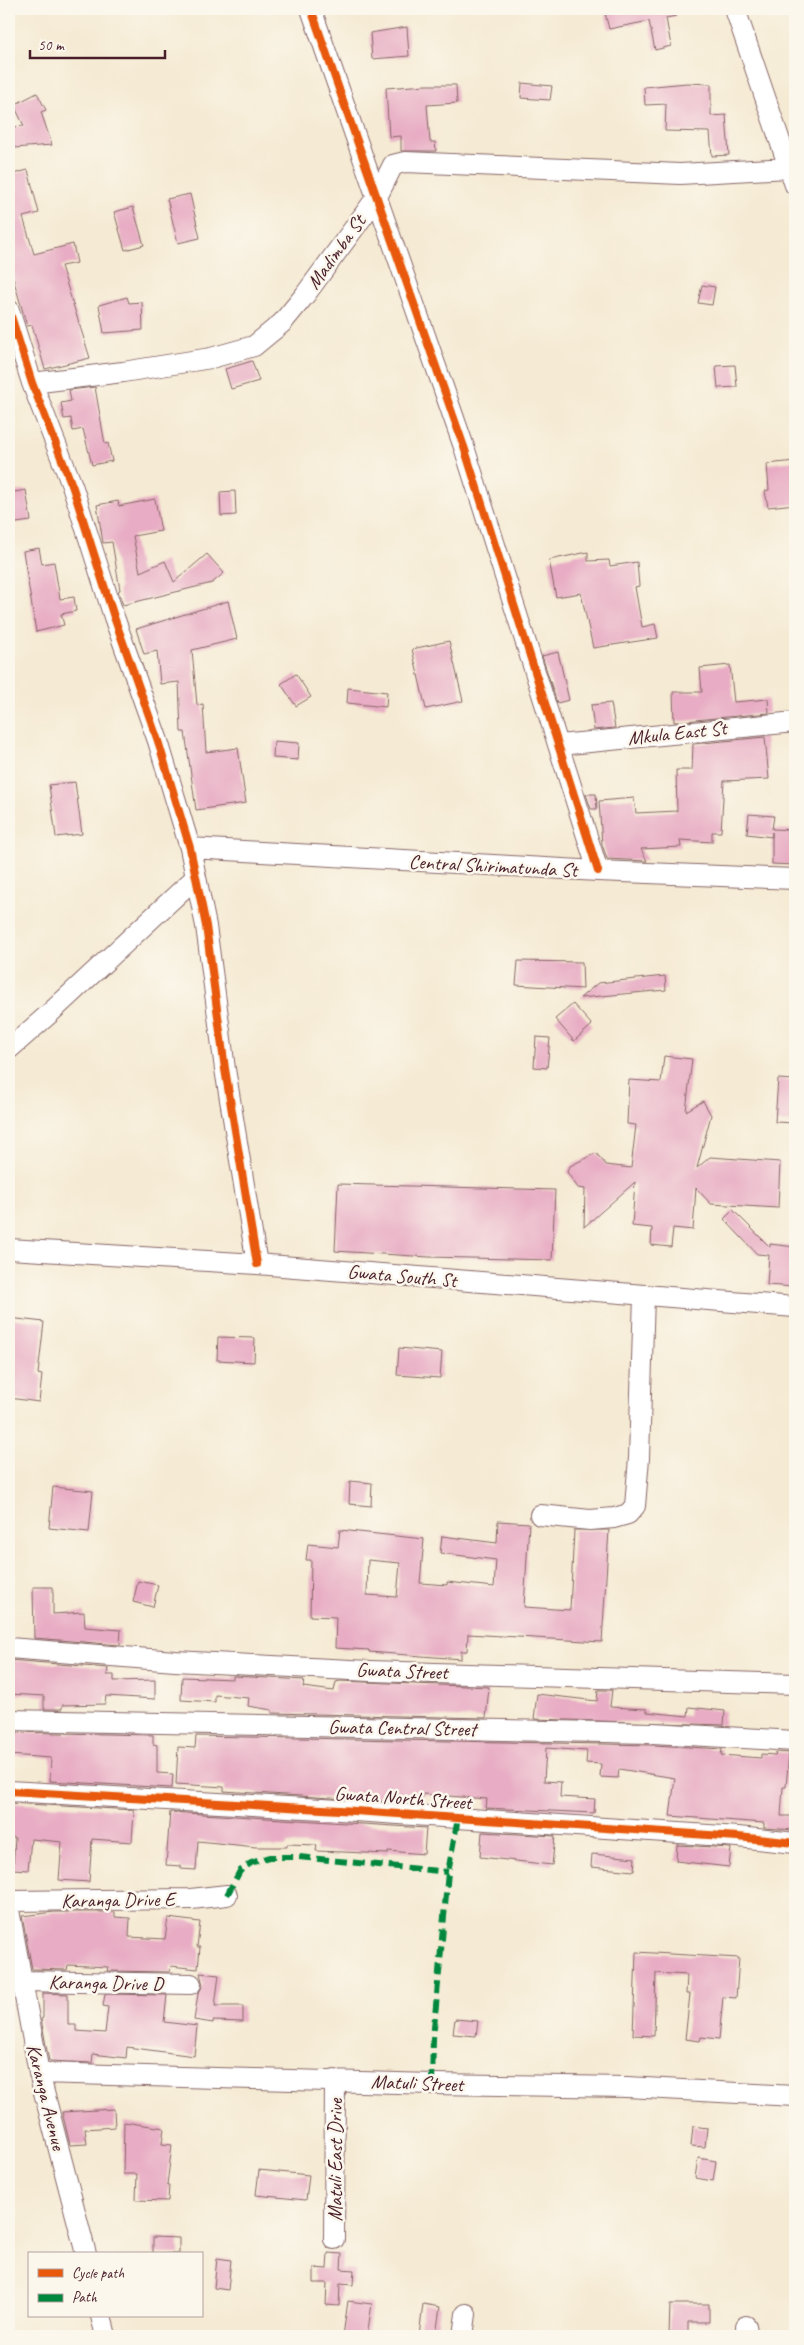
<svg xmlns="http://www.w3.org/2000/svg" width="804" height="2345" font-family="Caveat,sans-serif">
	<rect width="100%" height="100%" fill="#fbf7ec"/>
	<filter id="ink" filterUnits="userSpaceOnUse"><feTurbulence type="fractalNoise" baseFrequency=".02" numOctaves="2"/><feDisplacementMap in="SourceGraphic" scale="10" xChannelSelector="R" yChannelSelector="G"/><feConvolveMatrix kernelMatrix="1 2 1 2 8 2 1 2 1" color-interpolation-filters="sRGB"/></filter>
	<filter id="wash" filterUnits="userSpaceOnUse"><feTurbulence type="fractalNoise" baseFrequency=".0096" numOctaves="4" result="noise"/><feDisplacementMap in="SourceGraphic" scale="20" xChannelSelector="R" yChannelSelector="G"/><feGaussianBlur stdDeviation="1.12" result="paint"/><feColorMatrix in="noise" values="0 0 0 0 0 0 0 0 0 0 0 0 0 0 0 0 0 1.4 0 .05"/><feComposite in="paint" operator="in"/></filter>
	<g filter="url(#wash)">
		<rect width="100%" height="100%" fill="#f5ead3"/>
		<g id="blocks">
			<path fill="#e8adc4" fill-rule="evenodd" d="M604 9H675L676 16 666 18 671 46 655 50 649 21 609 29Z
				M407 27 409 56 372 59 370 33Z
				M522 83 552 86 550 100 521 98Z
				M687 83 711 84V116L726 115 729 155 712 156 710 132 665 131 666 104 645 105 644 87Z
				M426 85H456L457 103 427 105 430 142H435L436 151H401V136L389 137 386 88Z
				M37 93 46 110 41 112 52 145 14 148 12 127 24 126 14 105Z
				M28 170 39 213 23 217 34 254 73 244 77 263 61 266 90 358 45 369 32 325 27 326 9 264V175Z
				M190 194 200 238 178 243 167 199Z
				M133 207 144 245 125 250 114 212Z
				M702 285 715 287 712 305 698 303Z
				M127 297 129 303 142 302 143 330 104 333 99 305Z
				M252 361 259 381 231 389 225 369Z
				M735 365 737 387 718 388 716 366Z
				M95 387 105 444 108 443 112 461 92 465 83 429 73 431 71 418 64 419 61 403 71 401 69 390Z
				M795 461V504L768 507 765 491 769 490 767 464Z
				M26 490 31 521 9 524V493Z
				M235 491 236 515 221 516 220 492Z
				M155 499 161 531 133 536 140 572 165 561 174 582 207 554 224 573 212 583 123 605 118 591 120 590 112 542 103 543 97 505 118 501 119 506Z
				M39 548 42 564 54 562 60 599 74 597 76 611 61 614 64 625 36 632 23 551Z
				M588 552V561L609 560 610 566 637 562 639 586 635 587 642 627 655 624 658 638 593 648 581 593 556 597 549 560Z
				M228 601 237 639 192 650 197 705 203 704 206 752 238 748 246 803 196 810 185 732H181L179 682 160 684 157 651 144 654 136 629Z
				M449 641 463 701 426 709 412 649Z
				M558 652 569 700 557 703 542 656Z
				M730 665 734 702 768 699 769 713 674 722 673 692H702L700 668Z
				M296 674 311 697 296 706 281 684Z
				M348 688 387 692 386 707 347 703Z
				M611 703 615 728 594 730 591 705Z
				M765 737 769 779 724 781 721 832H712V842L680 840 681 847 641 849 647 861 607 859 602 844 599 801 634 798 636 813 677 811 676 770H692L693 744Z
				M274 741 299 743 298 760 273 758Z
				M75 782 82 834 56 837 49 785Z
				M586 794H596L597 809H591Z
				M749 814 774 816 772 829 795 830V865L772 864V832V837L747 834Z
				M518 961 582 962 583 989 516 985Z
				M665 976 666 990 580 998 598 983Z
				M573 1004 592 1025 574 1041 555 1019Z
				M536 1037 550 1038 547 1068 534 1067Z
				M664 1056 692 1059 686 1111 703 1101 711 1115 697 1168 710 1157 780 1162 778 1208 711 1204 696 1188 693 1230 673 1228 671 1247 651 1245 652 1228 632 1226 635 1182 584 1227 585 1189 578 1188 567 1172 570 1166 596 1153 606 1165 631 1168 636 1125 627 1124 629 1080 661 1082Z
				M778 1079 795 1080V1123L775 1122Z
				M338 1184 555 1190 552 1260 429 1257 335 1251Z
				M733 1210 770 1247V1244L795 1247V1287L767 1285 769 1255 757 1254 724 1219Z
				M9 1318 44 1322 38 1374 42 1375 39 1402 9 1398Z
				M218 1337 255 1338 254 1362 217 1360Z
				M399 1348 442 1352 440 1378 397 1375Z
				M350 1481 372 1483 371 1506 349 1504Z
				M53 1487 93 1491 89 1532 49 1528Z
				M498 1521 529 1523 524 1607 570 1610 574 1530H609L602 1642 468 1634 467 1651H461V1659L369 1652V1650L335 1648 336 1617 310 1616 311 1560H306L308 1544 338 1547 340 1530 424 1539 420 1583 447 1585V1582L494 1587 496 1560 440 1553 442 1536 497 1543ZM368 1560 400 1563 397 1597 367 1595Z
				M138 1581 158 1585 153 1607 133 1602Z
				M33 1587H53V1614L84 1612 85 1627 121 1630 120 1645 34 1638Z
				M9 1660 108 1668 107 1675H114V1681L155 1680V1699L106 1696 105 1704 62 1705V1709H44V1696L9 1694Z
				M233 1676 304 1680 303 1687 334 1691 336 1682 340 1681 489 1687 486 1718 272 1713V1710L248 1706 249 1698 215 1695V1702L181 1700 182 1677 233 1679Z
				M598 1690H612L610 1707 647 1709V1712L688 1716 689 1707 725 1711 724 1725 534 1719 537 1694 597 1701Z
				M9 1732 153 1735V1744L157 1745V1773L173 1774 172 1788 50 1781 51 1758 9 1755Z
				M196 1736 653 1745 722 1749 721 1755 761 1758V1754L775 1755 776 1752 789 1753 786 1787H783L781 1816H795V1830L764 1828V1823L670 1816 675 1778 619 1769 618 1778 600 1777 601 1764 586 1763 587 1751 546 1748 544 1781 561 1782 560 1797 595 1799 594 1813 486 1808 487 1799 423 1794 422 1798H392L391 1802 224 1791V1787L176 1784 178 1747 195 1748Z
				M9 1803 134 1810 132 1842 92 1839 89 1882 59 1880 62 1842 31 1839 28 1870 13 1869 15 1838 9 1837Z
				M170 1812 426 1828 424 1854 388 1851V1854L343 1852 316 1851 317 1845 287 1844V1847H256L198 1841 196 1870 181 1869V1866L166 1865Z
				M482 1832 555 1836 552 1865 480 1857Z
				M677 1845 731 1848 729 1867 676 1861Z
				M592 1854 635 1858 634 1871 591 1867Z
				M54 1912H115V1917L130 1918 129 1937 165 1939 168 1918 200 1922 197 1947H200L198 1969 171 1966 170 1972 107 1971 108 1967 68 1965 67 1970 32 1969 22 1916Z
				M636 1952 739 1958 736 1998 723 1997 719 2039 701 2037 700 2041 685 2039 690 1994H686L687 1975 656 1973 654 2036 633 2035Z
				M200 1973 219 1975 215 2006H243V2022L213 2021V2023L194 2020 198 1994 203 1985Z
				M43 1993 68 1994V2025H76V2031L105 2033 108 2007 103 2006 105 1994 167 1995 164 2022 197 2026 194 2056 127 2047 126 2058 93 2054 92 2063 49 2061 41 2019 43 2018Z
				M455 2019 478 2021 476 2036 453 2034Z
				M114 2109 115 2127 85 2129 87 2144 70 2145 62 2112Z
				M124 2122 164 2128 162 2144 172 2145 167 2185H169L168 2201 136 2200 137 2174H123Z
				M693 2126 707 2128 705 2147 691 2146Z
				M698 2158 716 2161 713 2181 695 2178Z
				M259 2170 309 2175 306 2200 256 2195Z
				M153 2237 179 2238V2254H153Z
				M328 2253 342 2254 341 2269 354 2270 353 2285 340 2284 339 2306 326 2305 327 2283H314V2268L327 2269Z
				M217 2258 231 2260 228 2290 214 2288Z
				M348 2301 372 2304 367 2336H343Z
				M423 2304 440 2307 436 2336H419Z
				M670 2304H709V2322H688V2336H669Z"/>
		</g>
	</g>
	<g filter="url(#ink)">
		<use href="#blocks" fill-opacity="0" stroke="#866666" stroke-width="1"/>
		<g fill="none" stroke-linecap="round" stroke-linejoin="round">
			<g stroke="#866666" stroke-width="22">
				<path id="minor" d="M311 9 464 447 598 871
					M735 9 795 185
					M9 310 32 383 73 488 114 617 158 741 190 848 206 926 225 1069 257 1264
					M32 383 123 372 211 358 254 346 282 323 305 295 377 197 393 165 405 162 680 174 790 168
					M559 745 795 722
					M190 848 598 871 795 879
					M9 1049 49 1014 196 877
					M9 1249 257 1264 795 1307
					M540 1515 590 1520 614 1518 628 1514 635 1506 639 1458 644 1295
					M9 1648 175 1661 370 1671 795 1684
					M9 1720 653 1733 795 1741
					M9 1791 340 1810 738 1837 795 1843
					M9 1901 191 1899 227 1895
					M9 1910 39 2073 86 2254
					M22 1981 191 1984
					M39 2073 432 2084 627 2087 795 2096
					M334 2239 335 2080
					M101 2316 106 2336
					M746 2326 748 2336
					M463 2336 466 2314"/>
			</g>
			<use href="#minor" stroke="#fff" stroke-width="20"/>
			<path stroke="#00873e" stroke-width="6" stroke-dasharray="12 6" stroke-linecap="butt" d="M227 1895 240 1871 251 1863 269 1857H299L448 1872
				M432 2084 433 2039 448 1872 458 1818"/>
			<g stroke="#fbf7ec" stroke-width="11">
				<path id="cycleway" d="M311 9 464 447 598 871
					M9 310 32 383 73 488 114 617 158 741 190 848 206 926 225 1069 257 1264
					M9 1791 340 1810 738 1837 795 1843"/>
			</g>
			<use href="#cycleway" stroke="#e8590c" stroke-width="8"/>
		</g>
	</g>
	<g text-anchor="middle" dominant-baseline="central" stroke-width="5" stroke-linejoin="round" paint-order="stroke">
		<g font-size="20" fill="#4a1f2b" stroke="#fbf7ec">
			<text transform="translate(336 252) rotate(-54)">Madimba St</text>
			<text transform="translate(677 733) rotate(-6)">Mkula East St</text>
			<text transform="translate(493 866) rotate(3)">Central Shirimatunda St</text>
			<text transform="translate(402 1276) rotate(5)">Gwata South St</text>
			<text transform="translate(402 1671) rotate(2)">Gwata Street</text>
			<text transform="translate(402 1728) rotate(1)">Gwata Central Street</text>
			<text transform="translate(403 1798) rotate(4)">Gwata North Street</text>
			<text transform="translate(118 1900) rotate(-1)">Karanga Drive E</text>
			<text transform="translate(106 1983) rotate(1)">Karanga Drive D</text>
			<text transform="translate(417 2083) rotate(2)">Matuli Street</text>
			<text transform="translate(46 2097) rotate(76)">Karanga Avenue</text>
			<text transform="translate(335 2160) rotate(-90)">Matuli East Drive</text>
		</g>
	</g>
	<rect width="804" height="2345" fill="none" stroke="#fbf7ec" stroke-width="30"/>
	<rect x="28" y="2252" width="175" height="65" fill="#fbf7ec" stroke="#b4a19f"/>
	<rect x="38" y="2269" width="25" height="8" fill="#e8590c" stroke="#b4a19f"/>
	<text x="72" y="2278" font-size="15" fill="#4a1f2b">Cycle path</text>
	<rect x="38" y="2294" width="25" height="8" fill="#00873e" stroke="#b4a19f"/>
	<text x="72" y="2302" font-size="15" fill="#4a1f2b">Path</text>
	<path d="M30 50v8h135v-8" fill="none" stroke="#4a1f2b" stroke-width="2.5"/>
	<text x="38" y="50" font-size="15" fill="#4a1f2b" stroke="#fbf7ec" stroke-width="4" paint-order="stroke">50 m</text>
</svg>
